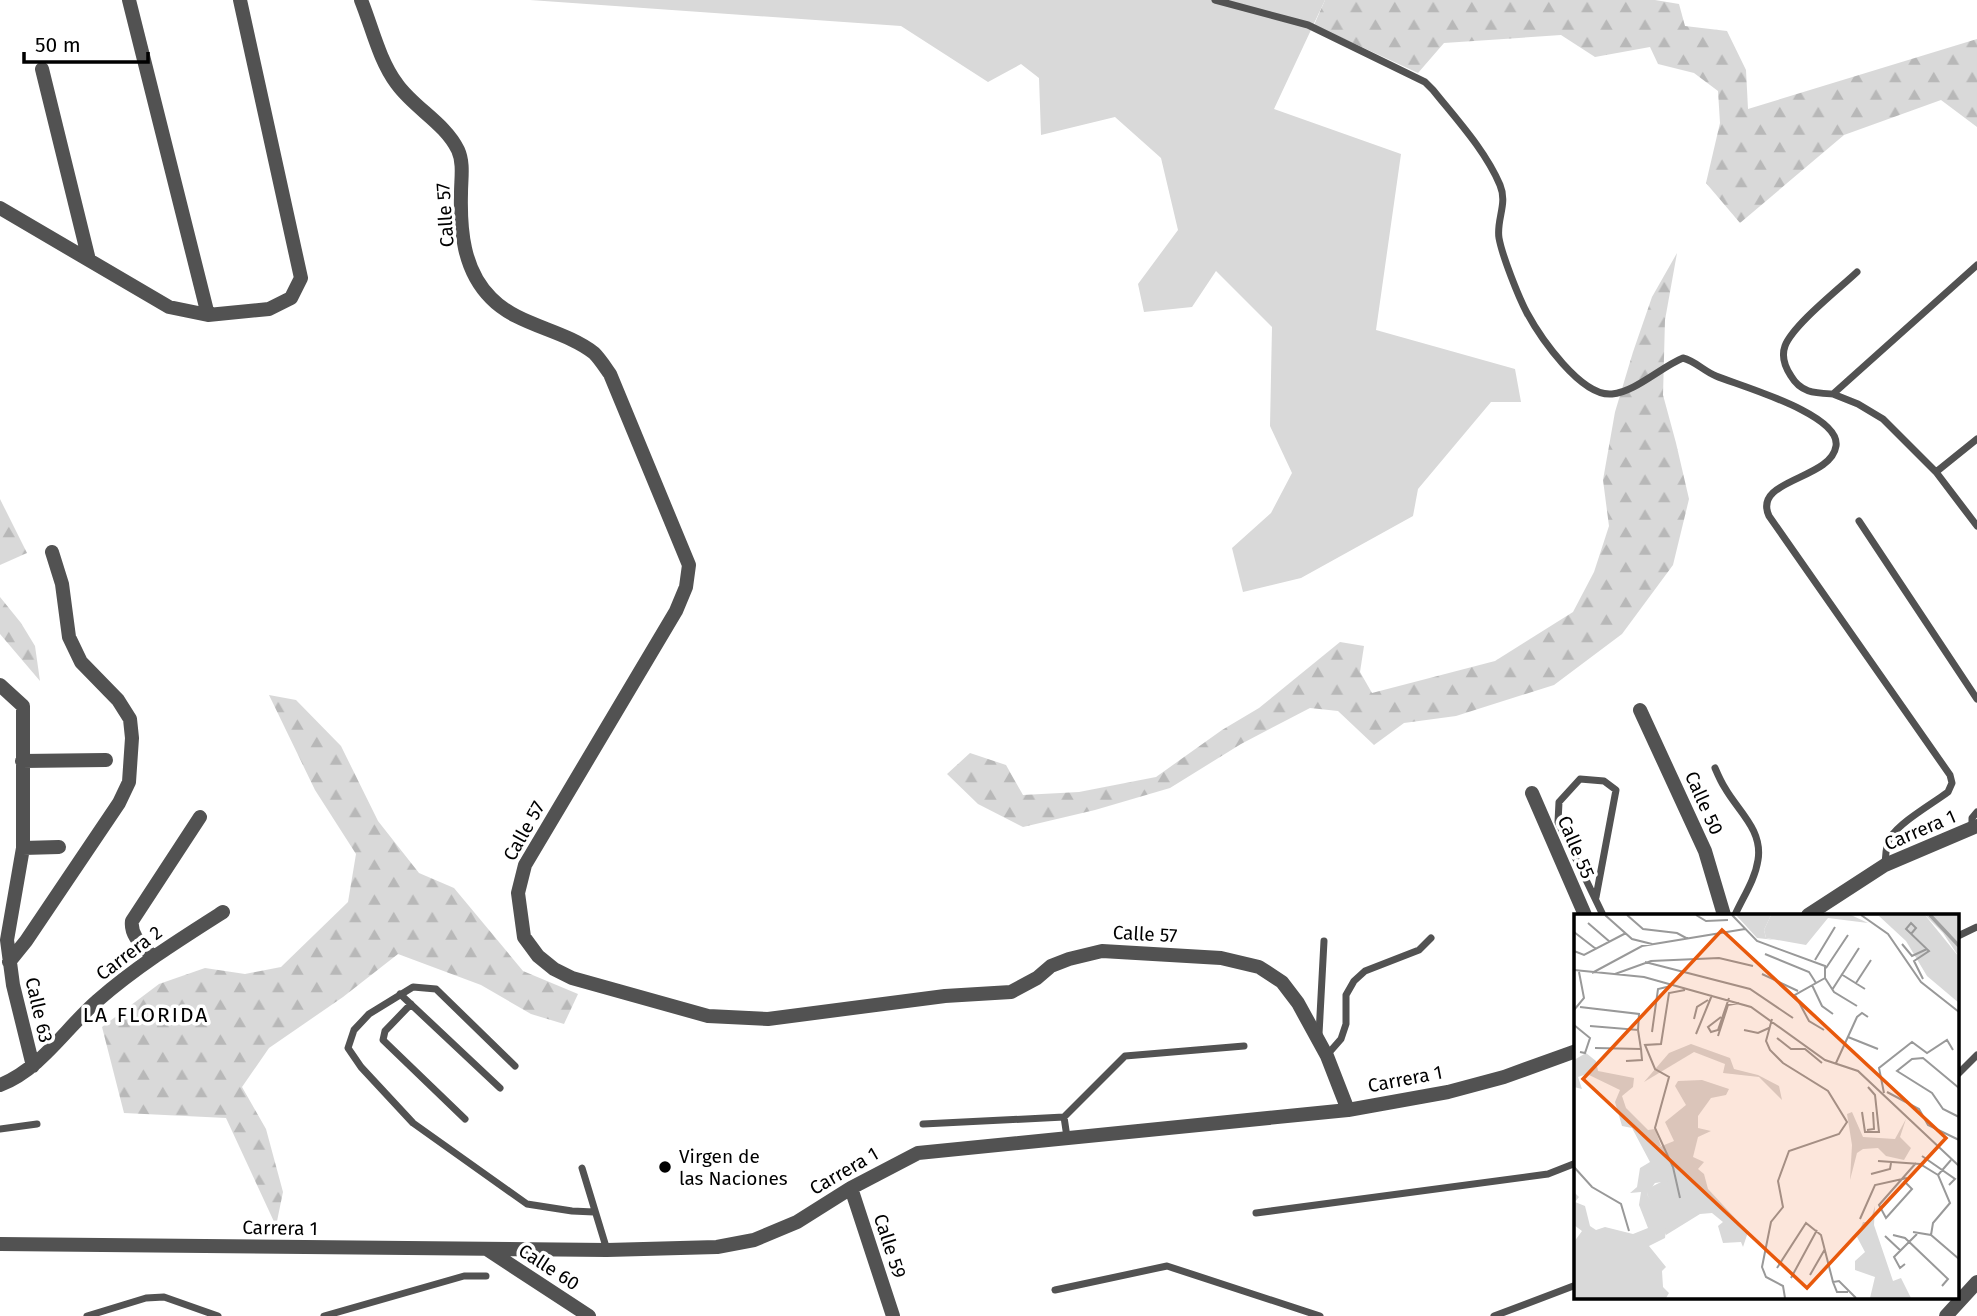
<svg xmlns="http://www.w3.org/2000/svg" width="1977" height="1316" font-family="'Fira Sans',sans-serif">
	<defs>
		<pattern id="forest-firs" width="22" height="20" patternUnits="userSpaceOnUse" patternTransform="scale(1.75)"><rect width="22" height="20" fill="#d9d9d9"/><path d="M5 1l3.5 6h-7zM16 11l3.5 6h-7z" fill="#b8b8b8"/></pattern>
	</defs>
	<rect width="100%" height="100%" fill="#fff"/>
	<path fill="#d9d9d9" d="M530 0H1325L1274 109 1401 154 1376 330 1515 369 1521 402H1491L1418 489 1413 516 1301 578 1243 592 1232 548 1271 513 1292 473 1270 426 1272 327 1216 271 1192 307 1144 312 1138 284 1178 230 1161 158 1115 117 1041 135 1039 78 1021 64 988 82 901 26Z"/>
	<path fill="url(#forest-firs)" d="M1325 0H1655L1679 4 1685 26 1727 31 1746 70 1748 109 1977 39V127L1941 100 1844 135 1740 223 1706 183 1720 123 1718 91 1694 73 1658 64 1650 47 1595 57 1561 35 1444 43 1418 73 1314 25Z
		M1677 253 1665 320 1663 395 1676 443 1689 499 1673 565 1622 634 1554 685 1456 716 1404 723 1374 745 1338 711 1310 708 1241 744 1170 788 1095 810 1023 827 978 804 947 774 970 753 1006 765 1023 795 1079 792 1156 777 1222 730 1259 708 1340 642 1364 646 1360 672 1372 693 1495 661 1573 612 1594 572 1609 526 1603 480 1615 412 1633 352 1652 297Z
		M0 499 27 553 0 565Z
		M0 597 21 623 35 646 40 681 0 634Z
		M269 695 296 700 341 746 378 821 419 873 454 888 523 971 578 994 564 1024 531 1014 481 985 398 954 343 997 269 1048 242 1087 266 1129 283 1192 276 1226 226 1118 124 1113 102 1027 159 984 205 968 245 974 281 967 348 902 356 854 315 790Z"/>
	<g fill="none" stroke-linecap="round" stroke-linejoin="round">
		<path stroke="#525252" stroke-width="7" d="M1215 0 1308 25 1425 82 1433 90C1457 120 1485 150 1500 185 1508 204 1496 220 1499 238 1502 255 1518 296 1527 313 1540 337 1581 397 1612 394 1635 392 1661 367 1683 358 1695 361 1704 371 1716 376 1740 386 1841 414 1836 446 1831 480 1752 479 1769 516L1950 775 1952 783 1948 792C1932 804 1900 822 1890 838 1885 846 1886 856 1885 865
			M1833 394C1815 393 1801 393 1791 376 1785 367 1781 357 1785 346 1793 325 1839 289 1857 272
			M1977 439 1936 472 1977 526
			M1936 472 1883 419 1858 404 1833 394 1977 265
			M1859 521 1977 699
			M1715 768C1718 775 1721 782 1725 788 1738 811 1763 830 1758 860 1755 880 1743 897 1735 915
			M1972 828V818L1977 812
			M1596 897 1616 790 1604 781 1580 779 1559 802 1558 822 1603 915
			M1958 936 1977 927
			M400 994 500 1088
			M411 1004 385 1031 383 1040 465 1119
			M1319 1034 1324 941
			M1327 1055 1341 1039 1346 1024V995L1354 981 1365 971 1419 950 1431 938
			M515 1066 436 989 413 987 369 1014 354 1030 348 1048 361 1067 413 1123 527 1204 572 1211 594 1212
			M1958 1074 1977 1055
			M1064 1117 1067 1137
			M923 1124 1064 1117 1125 1056 1244 1046
			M0 1129 37 1124
			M582 1168 607 1250
			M1256 1213 1548 1174 1576 1163
			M1055 1290 1167 1266 1320 1316
			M87 1316 146 1298 164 1297 218 1316
			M324 1316 464 1276H486
			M1494 1316 1576 1285"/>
		<path stroke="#525252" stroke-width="14" d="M129 0 208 315
			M361 0C372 27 379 60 397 84 414 108 445 123 458 150 464 163 461 179 461 193 460 230 463 270 491 298 518 326 563 329 594 353 600 359 605 367 610 374L689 565 686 587 676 611 525 865 518 893 524 937 538 956 554 969 572 978 708 1016 768 1019 945 996 1011 992 1037 978 1051 966 1069 959 1102 951 1221 958 1259 967 1282 982 1298 1003 1327 1056 1348 1110
			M42 69 89 260
			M0 208 169 307 208 315 269 309 291 298 301 278 240 0
			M0 685 23 706V848L7 940 13 985 33 1066
			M1640 710 1705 851 1724 915
			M22 761 106 760
			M1532 793 1585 915
			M23 848 59 847
			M1808 915 1885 865 1977 826
			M153 957C143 946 130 936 132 921L200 817
			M9 962 26 941 119 803 129 782 132 738 130 719 118 700 81 662 69 637 62 584 52 552
			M0 1085C41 1069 65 1029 97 1001 136 967 179 940 223 912
			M851 1188 893 1316
			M0 1244 607 1250 717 1247 754 1240 797 1222 851 1188 918 1153 1348 1110 1448 1092 1504 1077 1576 1051
			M488 1250 589 1316
			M1946 1316 1977 1282"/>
	</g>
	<circle fill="#000" stroke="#fff" stroke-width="2.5" cx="665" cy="1167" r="7"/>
	<g text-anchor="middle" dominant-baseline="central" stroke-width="7" stroke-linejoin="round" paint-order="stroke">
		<g font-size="19" fill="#000" stroke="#fff">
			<text transform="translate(445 215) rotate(-94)">Calle 57</text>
			<text transform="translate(1704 803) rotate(66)">Calle 50</text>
			<text transform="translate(1920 830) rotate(-23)">Carrera 1</text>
			<text transform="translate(524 831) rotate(-61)">Calle 57</text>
			<text transform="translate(1576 847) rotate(67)">Calle 55</text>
			<text transform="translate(1145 934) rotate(3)">Calle 57</text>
			<text transform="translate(129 953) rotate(-37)">Carrera 2</text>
			<text transform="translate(39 1010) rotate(77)">Calle 63</text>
			<text transform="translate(1405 1079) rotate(-11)">Carrera 1</text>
			<text transform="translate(844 1171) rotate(-30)">Carrera 1</text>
			<text transform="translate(280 1228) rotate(1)">Carrera 1</text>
			<text transform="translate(890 1246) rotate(72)">Calle 59</text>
			<text transform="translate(549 1267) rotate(33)">Calle 60</text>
		</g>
		<g font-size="19" fill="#000" stroke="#fff" text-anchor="start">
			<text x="679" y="1156">Virgen de<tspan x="679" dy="22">las Naciones</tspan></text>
		</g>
		<g font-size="21" letter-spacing="2" fill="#000" stroke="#fff">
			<text x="146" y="1015">LA FLORIDA</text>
		</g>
	</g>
	<g transform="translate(1574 914)">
		<rect width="385" height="385" fill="#fff"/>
		<path d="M162 1H197L190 16 192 24 201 26 183 24ZM128 166 155 175 152 181 137 184 124 202V214L137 217 124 223 119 243 130 248 124 255 130 260 134 275 174 318 169 333 167 328 149 329 144 312 149 308 138 299 126 300 92 321 73 280 75 274 89 267V244L83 234 100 227 91 208 112 191 101 172 104 167Z" fill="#d9d9d9"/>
		<path d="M197 1H277L294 9 254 4 232 31 192 24 190 16ZM351 1H385V43L369 19ZM117 130 156 144 160 155 184 161 205 172 208 186 185 163 149 159 151 150 120 138 70 168 95 139ZM12 139 22 147 24 157 60 164 59 173 48 182 52 194 74 216 81 215 87 232 83 234 99 258 96 267 81 269 73 280 81 294 87 295 92 316 91 324 75 332 92 353 88 357 89 373 95 379 92 384H0V328L8 317 0 311V278L5 283 1 288 11 292 16 312 22 316 31 313 59 320 74 314 65 291 67 278 56 279 63 273 66 254 76 248 58 214 48 212 41 188 46 176 13 160 4 163 8 175 0 173V146ZM278 198 289 223 321 225 332 205 326 223 337 234 330 246 312 242 304 234 289 235 283 239 276 266 278 231 273 200ZM301 292 300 311 319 367 327 364 337 384H296L301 363 281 356V347L291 338 283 323 289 308H296Z" fill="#d9d9d9"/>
		<path d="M351 1 385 43V89L353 62 332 27 305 2Z" fill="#d9d9d9"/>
		<path fill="none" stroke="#a0a0a0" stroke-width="3.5" d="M356 1 385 32"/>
		<path fill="none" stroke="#999" stroke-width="2" d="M31 1 58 25 78 30M53 1 69 15 103 19 114 25M122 1 132 7 154 6M158 1 183 27 251 52V64L221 81 235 107 250 116M287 1 314 20 347 68 385 98M14 9 36 28M0 18 22 35M337 20 342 14 337 9 332 15 355 37 340 47 349 65M328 30 338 42 353 35M0 37 10 41 52 19M191 40 235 58 242 69M241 46 261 13M71 48 176 75 219 104M252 54 274 21M0 56 70 63 177 93 251 146 284 157 385 252M18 59 68 32 171 15M41 60 77 47 145 44 179 52M188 60 224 77M267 60 291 75M251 64 260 78 283 92M282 69 297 46M238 71 248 92 259 100M258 76 285 34M6 93 65 100 64 116 16 112M0 96 10 84 5 58M147 103 134 113 137 118 144 116 155 84M120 105 123 93 134 86M198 105 192 127 196 136 209 149 254 177 273 208 265 220 215 237 204 267 209 293 197 308 188 353 192 363 209 372 211 384M0 111 16 124 11 139 6 138M170 116 184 119 195 114M78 118 84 75 97 72M122 120 138 81M144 122 154 91 165 89M274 123 304 135M203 124 217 135H231L248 149M21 134 67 135 64 116M52 147 68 146 67 135M262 149 283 103 288 99 294 103M385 174 349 144 338 145 323 157 358 179 369 195 385 203M313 178 345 195 354 211 385 226M310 179 305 154 338 128 353 139 373 126 379 136M288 198 291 218H305L301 181 294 173M293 216 300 215 299 198M348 242 381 265 375 271M304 247 346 250 364 261M0 253 18 273 47 290 55 317M297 260 316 255 317 249M330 267 338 275 312 304 305 291 342 249M106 284 99 253 81 214 95 163 81 155 71 131 87 130 95 79 111 76M286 305 301 271 333 264M339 318 357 321 385 345M319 321 331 324 374 365 368 372M357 321 359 309 376 289 364 261 377 246M311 322 327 337M331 350 326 354 320 343 343 320M203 354 232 309 247 321 259 368M236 361 251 335M217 364 243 316M274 378H263L259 368 265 367 282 384"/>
		<path fill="#e8590c" fill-opacity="0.15" stroke="#e8590c" stroke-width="3.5" d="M148 16 372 224 233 374 9 165Z"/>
		<rect width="385" height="385" fill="none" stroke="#000" stroke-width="3.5"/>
	</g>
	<path d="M24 52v10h124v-10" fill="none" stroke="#000000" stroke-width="3.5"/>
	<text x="35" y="52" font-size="21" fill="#000000" stroke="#ffffff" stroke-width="5" paint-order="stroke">50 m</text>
</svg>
